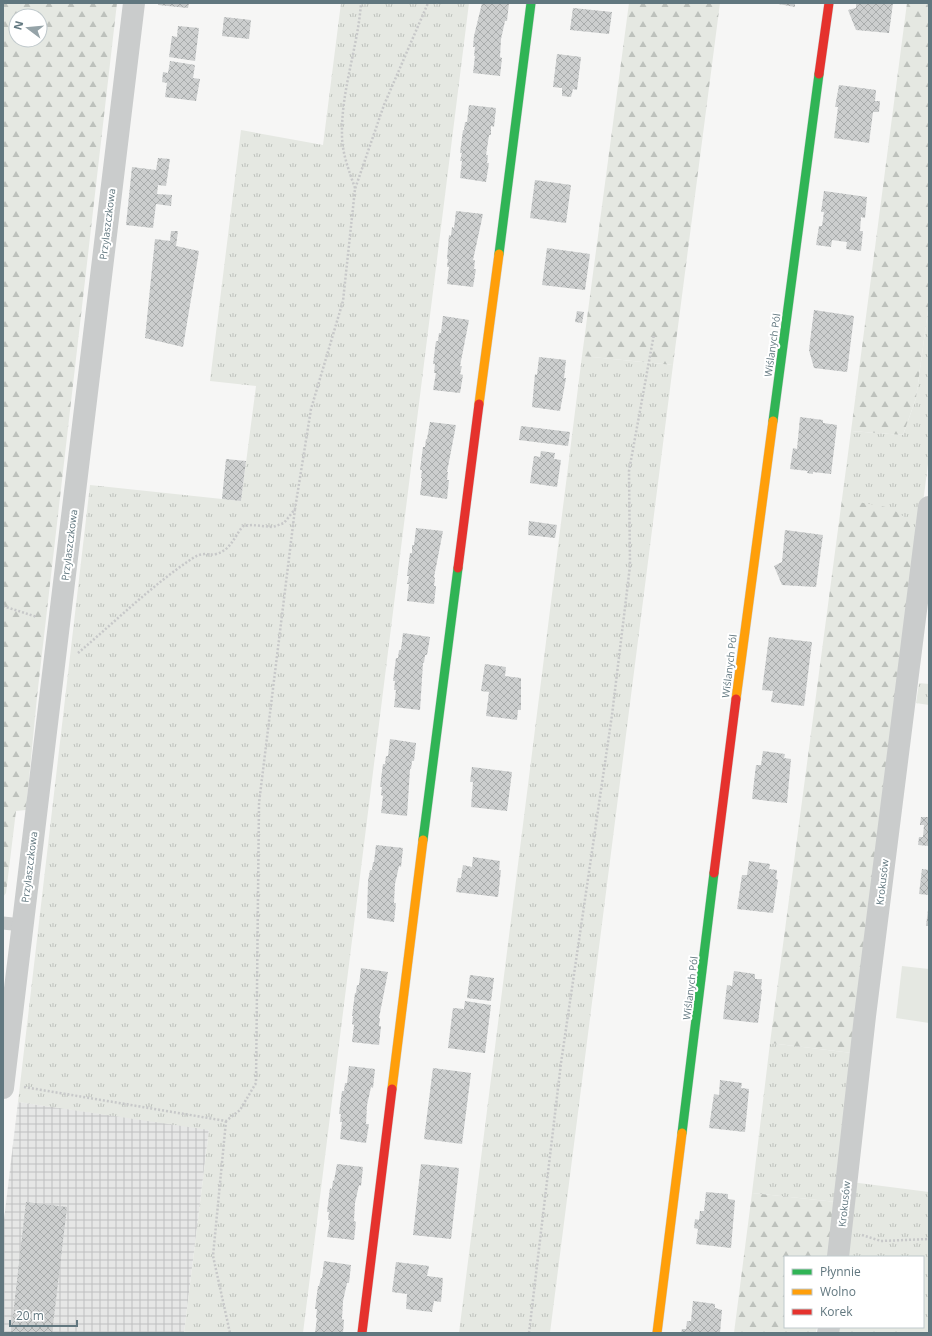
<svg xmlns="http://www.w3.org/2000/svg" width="932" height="1336" font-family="'Open Sans',sans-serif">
	<defs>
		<pattern id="industrial-grid" width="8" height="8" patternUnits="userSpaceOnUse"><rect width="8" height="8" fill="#e6e7e6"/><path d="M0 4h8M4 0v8" fill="none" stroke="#bec0c0"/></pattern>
		<pattern id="grass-tufts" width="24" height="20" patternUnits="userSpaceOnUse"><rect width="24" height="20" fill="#e5e8e2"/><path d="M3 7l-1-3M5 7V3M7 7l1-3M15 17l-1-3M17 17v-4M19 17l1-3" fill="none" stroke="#bdc1bc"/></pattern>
		<pattern id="forest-firs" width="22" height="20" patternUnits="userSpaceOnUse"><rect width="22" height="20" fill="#e5e8e2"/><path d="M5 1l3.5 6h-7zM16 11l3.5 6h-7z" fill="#bdc1bc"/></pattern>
		<pattern id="building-cross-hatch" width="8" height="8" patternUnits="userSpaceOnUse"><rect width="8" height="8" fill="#cccece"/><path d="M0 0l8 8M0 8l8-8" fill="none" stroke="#a9acac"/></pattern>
	</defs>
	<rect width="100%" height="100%" fill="#f6f6f5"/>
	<path fill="url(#industrial-grid)" d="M18 1102 209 1129 184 1333H3V1228Z"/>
	<path fill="url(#grass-tufts)" d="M341 3H469L303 1333H184L209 1130 18 1102 90 485 241 501 256 386 210 381 241 130 323 145Z
		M929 303V456L918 542 842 499 851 431 903 435 916 398Z
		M582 356 673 365 550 1333H459Z
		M919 683 929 684V705L916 703Z
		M770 1043 852 1053 836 1202 752 1193Z
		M851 1182 929 1192V1333H906V1327H923V1257H842Z"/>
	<path fill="url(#forest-firs)" fill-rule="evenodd" d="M3 3H117L37 697 26 810 16 811 6 893 3 897ZM16 16H40V40H16Z
		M629 3H720L673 365 582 356Z
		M907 3H929V303L916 398 903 435 851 431Z
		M842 499 891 508 906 518 918 542 852 1053 770 1043Z
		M752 1193 836 1202 828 1257H785V1327H817L816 1333H734Z
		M833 1327H906V1333H833Z"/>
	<path fill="#e5e8e2" d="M902 966 929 969V1023L896 1018Z"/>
	<path fill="url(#building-cross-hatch)" d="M158 3H189L188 8 158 5Z
		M482 3H509L507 21H505L501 39 500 57 502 58 500 76 473 73 475 56H474L475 47H473L474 36Z
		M773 3H795V7Z
		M856 3H893L889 33 856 30 848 10 856 8Z
		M573 8 612 12 609 34 570 30Z
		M224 17 251 20 249 39 222 36Z
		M178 26 199 28 195 61 169 57 172 36 177 37Z
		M557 54 581 57 577 90 573 89 571 97 562 96V88L553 87Z
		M170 61 195 65 193 78 200 79 196 101 165 97 167 83 162 82 163 72 168 73Z
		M839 85 876 90 875 101H880L879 112H873L869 143 834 138 838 107H835Z
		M469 105 496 108 494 127 491 126V135H489L486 155H488L487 163H489L486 182 460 178 462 161H460L462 153H460L463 130H464L465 122H467Z
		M158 158 170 159 166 186 158 185 157 194 172 195 171 206 156 204 153 228 126 225 132 167 156 170Z
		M535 180 571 185 566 223 530 218Z
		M824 191 867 197 865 218 861 217 860 231H863L861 251 846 249 847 242 832 240 831 247 816 245 819 226H822L824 212H821Z
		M456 211 483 214 473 260H475L474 269H476L473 287 447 284 449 267H447L448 259H447L449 235 451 236 452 227 454 228Z
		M171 231H178L176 246 199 251 183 347 145 338 155 239 170 241Z
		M547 248 590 254 585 290 542 285Z
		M814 310 854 316 847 372 814 368 809 350Z
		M577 311 584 312 582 323 575 322Z
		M443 316 469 320 460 366H462L460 374 463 375 460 393 433 390 436 373H434L435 364H433L436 341H438L439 333H441Z
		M539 357 566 360 564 378H566L560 411 532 407 535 374 537 375Z
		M800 417 823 420V423L837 425 831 474 813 472V474L807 473 808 471 790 469 793 448 797 449Z
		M430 422 456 425 447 472H448L447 480H449L447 499 420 495 422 478H421L422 470H420L423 447H425L426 439H427Z
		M521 426 570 432 568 446 519 440Z
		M541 451 555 453 554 459 561 460 557 487 530 483 534 456 540 457Z
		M226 459 246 461 241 501 222 499Z
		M529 521 557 525 555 538 528 535Z
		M416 528 443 531 434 577 435 578 434 586H436L434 604 407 601 409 584H407L409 576H407L410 553H412V545H414Z
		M785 530 823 535 816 587 782 585 774 566 782 562Z
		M403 633 430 637 427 655H425L424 663H423L420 710 394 707 396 690H394L395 681H393L396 658H398L399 650H401Z
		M769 637 812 642 804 706 771 702 773 691 762 690Z
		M485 664 506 667 505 676 521 678V710H518L517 720 486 716 489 692 481 691Z
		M390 739 416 743 414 761H412L411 769H410L407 816 381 813 383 796 381 795 382 787H380L383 764H385L386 756H388Z
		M763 751 785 754 784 758 791 759 787 803 752 799 756 765H761Z
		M472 767 512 772 507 811 471 807 473 782H470Z
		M921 817H929V846L918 845 919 837H923L924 825H920Z
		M376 845 403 848 401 867 399 866 395 884 394 903H396L394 922 367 918 368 881 370 870H372L373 862H374Z
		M473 857 500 861 499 870H501L498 897 456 892 458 878H461L463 865 472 867Z
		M749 861 770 864 769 869 777 870 776 879 778 880 773 913 737 909 742 875H747Z
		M922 869 929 870V895L919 894Z
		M928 910H929V926H926Z
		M361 968 388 972 379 1018H380L379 1026H381L379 1045 352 1042 354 1025 352 1024 353 1016H352L355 993H356L357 985H359Z
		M734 971 755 974V979H762L761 989 762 990 758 1023 723 1019 727 985 732 986Z
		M470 975 494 978 491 1001 467 998Z
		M465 1001 491 1005 485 1053 448 1048 453 1008 464 1009Z
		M349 1066 375 1069 373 1088 371 1087 367 1105 366 1124H369L366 1143 340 1139 342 1122H340L341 1114H339L342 1091H344L345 1083H347Z
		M433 1068 471 1073 462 1144 424 1139Z
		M720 1080 742 1083 741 1088 749 1089 745 1132 709 1128 714 1094 719 1095Z
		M337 1164 363 1167 361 1186 359 1185 355 1203 354 1221 356 1222 354 1240 327 1237 330 1220H328L329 1212H327L330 1188 332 1189 333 1180 334 1181Z
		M421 1164 459 1168 451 1239 413 1235Z
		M706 1192 728 1194V1199L735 1200 731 1248 696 1244 698 1229 694 1228 695 1219 699 1220 700 1211H704Z
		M26 1202 67 1207 52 1333H11Z
		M324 1261 351 1265 349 1283H347L343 1301 342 1319 344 1320 343 1333H315L317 1318H316L317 1309H315L318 1286H319L321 1278H322Z
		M396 1262 429 1266 427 1276 443 1278 441 1302 434 1301 432 1312 406 1309 407 1294 392 1292Z
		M693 1301 715 1304V1308L722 1310 720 1333H681L682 1329H686L687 1321H691Z"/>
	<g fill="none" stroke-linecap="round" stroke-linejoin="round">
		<g stroke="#d1d3d3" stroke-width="10">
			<path id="fast" d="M499 254 531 3
				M773 421 819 74
				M423 840 458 568
				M682 1133 714 873"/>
		</g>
		<g stroke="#d1d3d3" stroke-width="10">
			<path id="slow" d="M479 404 499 254
				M736 699 773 421
				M392 1089 423 840
				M657 1333 682 1133"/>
		</g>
		<g stroke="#d1d3d3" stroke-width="10">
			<path id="jam" d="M819 74 829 3
				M458 568 479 404
				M714 873 736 699
				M362 1333 392 1089"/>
		</g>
		<path stroke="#c7c8c9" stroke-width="2.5" stroke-dasharray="2 2" stroke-linecap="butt" d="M355 188C349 171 342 153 342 135 341 90 358 47 361 3
			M3 606 37 617
			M78 653C116 621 152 585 193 558 204 551 207 556 216 554 231 550 234 537 243 526L252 525 273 527 284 523 295 509 311 409 343 301 355 189 384 105 428 3
			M24 1087 226 1121 240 1110 256 1083 259 803 295 509
			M226 1121 213 1256 230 1333
			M862 1235 881 1241 929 1239
			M529 1333 561 1063 612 715 630 566 629 471 654 334"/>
		<path stroke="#cacccc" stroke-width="13" d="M3 923 22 925"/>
		<path stroke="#cacccc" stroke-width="22" d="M3 1088 134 3
			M838 1257 865 1016 929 507
			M828 1333 829 1327"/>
		<use href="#fast" stroke="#30b455" stroke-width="9"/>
		<use href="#slow" stroke="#ff9f0a" stroke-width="9"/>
		<use href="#jam" stroke="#e5322d" stroke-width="9"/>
	</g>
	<g text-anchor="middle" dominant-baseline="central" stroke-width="4" stroke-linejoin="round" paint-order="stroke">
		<g font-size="10" fill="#61777f" stroke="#fff">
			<text transform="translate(107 224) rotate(-83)">Przylaszczkowa</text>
			<text transform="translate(772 345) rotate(-82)">Wiślanych Pól</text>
			<text transform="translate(69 545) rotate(-83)">Przylaszczkowa</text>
			<text transform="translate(729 666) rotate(-83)">Wiślanych Pól</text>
			<text transform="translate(29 867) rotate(-83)">Przylaszczkowa</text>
			<text transform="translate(882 882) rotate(-83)">Krokusów</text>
			<text transform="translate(690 988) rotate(-83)">Wiślanych Pól</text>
			<text transform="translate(844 1204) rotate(-84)">Krokusów</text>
		</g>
	</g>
	<rect width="932" height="1336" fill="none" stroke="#61777f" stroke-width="8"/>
	<rect x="784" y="1256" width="140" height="72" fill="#ffffff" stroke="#c0c9cc"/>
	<rect x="792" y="1269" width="20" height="6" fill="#30b455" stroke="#c0c9cc"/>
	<text x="820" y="1276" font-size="12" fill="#61777f">Płynnie</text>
	<rect x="792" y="1289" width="20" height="6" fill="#ff9f0a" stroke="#c0c9cc"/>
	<text x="820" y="1296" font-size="12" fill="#61777f">Wolno</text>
	<rect x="792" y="1309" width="20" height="6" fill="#e5322d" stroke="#c0c9cc"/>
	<text x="820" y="1316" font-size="12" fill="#61777f">Korek</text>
	<g transform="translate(28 28) rotate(286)"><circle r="19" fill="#ffffff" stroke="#c0c9cc"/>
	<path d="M0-3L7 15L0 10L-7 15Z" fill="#95a3a8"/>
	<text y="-6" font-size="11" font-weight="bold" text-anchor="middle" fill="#61777f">N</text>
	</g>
	<path d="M10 1320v6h67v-6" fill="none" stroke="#61777f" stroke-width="2"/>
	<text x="16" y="1320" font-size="12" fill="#61777f" stroke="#ffffff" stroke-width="3" paint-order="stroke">20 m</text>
</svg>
